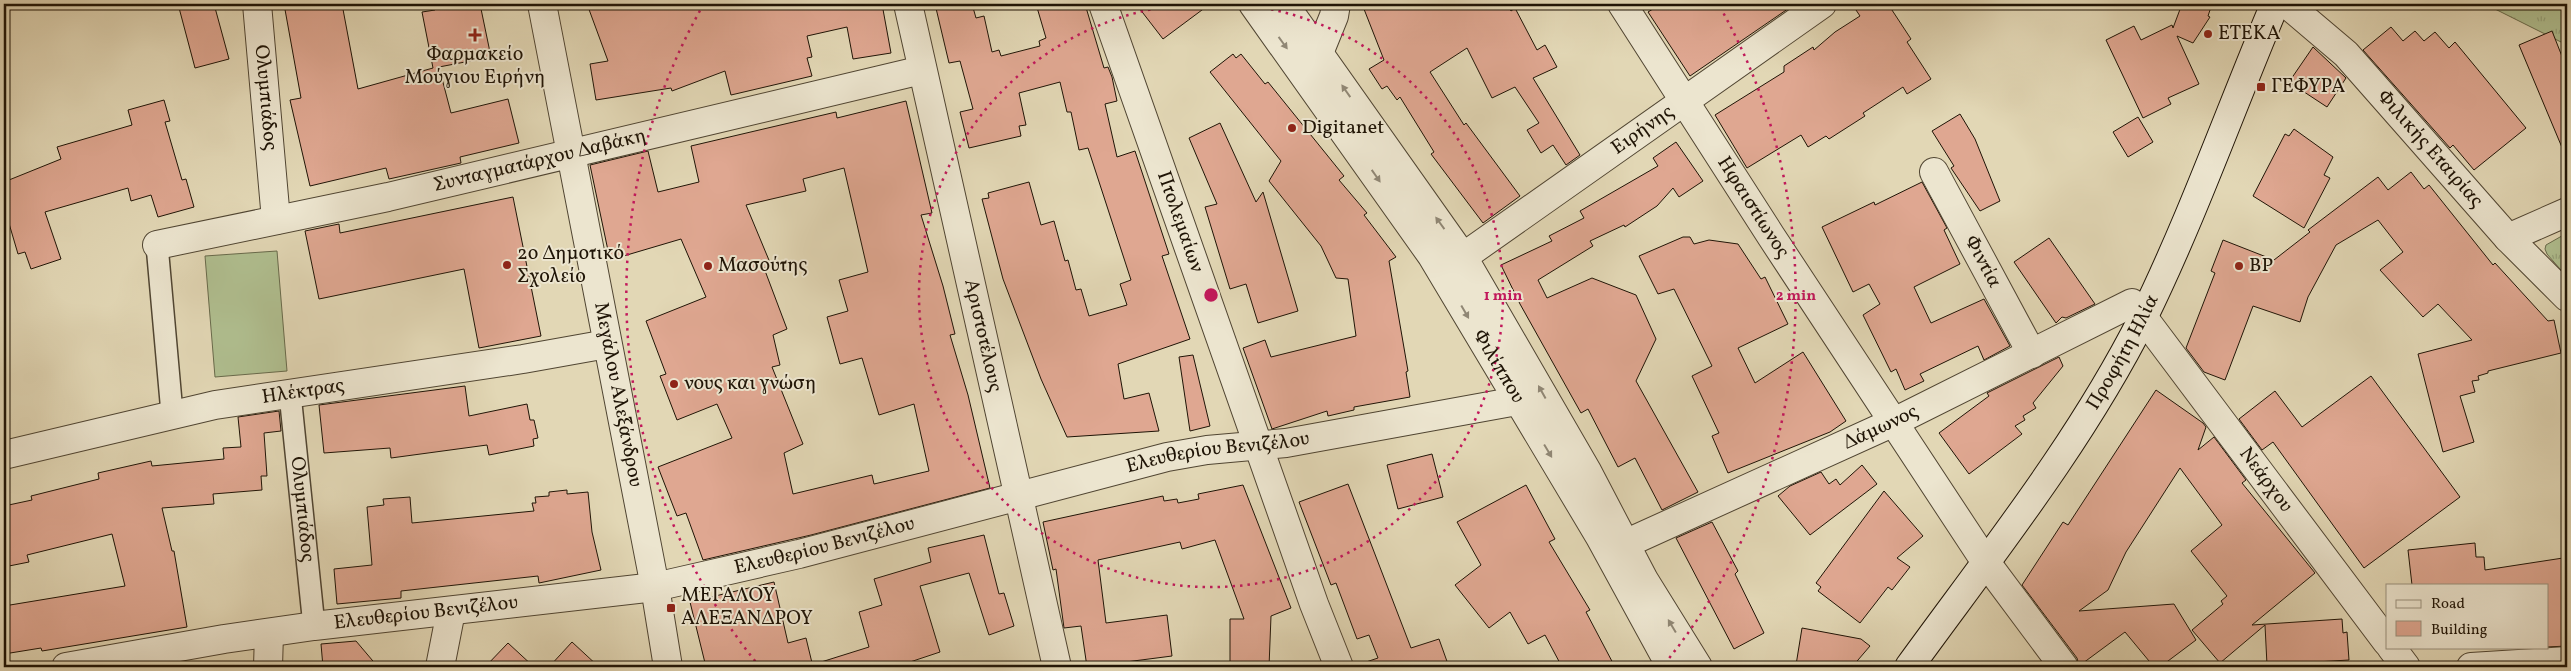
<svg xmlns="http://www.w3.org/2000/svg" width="2571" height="671" font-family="Vollkorn,serif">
	<defs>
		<pattern id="grass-tufts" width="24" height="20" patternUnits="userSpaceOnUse" patternTransform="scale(1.25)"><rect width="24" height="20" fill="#b0bf90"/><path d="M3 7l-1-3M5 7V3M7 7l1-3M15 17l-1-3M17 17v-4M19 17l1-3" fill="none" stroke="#97a37b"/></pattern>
	</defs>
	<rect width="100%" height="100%" fill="#e2d7b5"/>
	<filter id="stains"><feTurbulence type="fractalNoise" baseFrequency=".004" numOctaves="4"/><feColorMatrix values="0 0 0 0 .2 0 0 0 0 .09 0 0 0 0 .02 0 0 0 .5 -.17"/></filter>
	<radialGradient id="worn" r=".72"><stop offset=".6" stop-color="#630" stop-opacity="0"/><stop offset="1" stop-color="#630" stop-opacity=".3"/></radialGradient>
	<path fill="url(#grass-tufts)" stroke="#686a4b" d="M2485 4H2567V45Z
		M2567 233V277L2547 254 2545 249 2546 245Z"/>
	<path fill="#b0bf90" stroke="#686a4b" d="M277 251 287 371 215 377 205 256Z"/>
	<path fill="#dfa791" stroke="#1f1406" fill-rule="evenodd" d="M178 4H214L229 59 195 68Z
		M284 4H342L358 89 433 68 422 12 435 10 434 4H480L491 57 439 67 451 113 508 99 519 143 460 157 461 163 389 179 386 168 310 186 290 100 301 98Z
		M587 4H882L891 53 853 59 847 27 807 36 812 57 807 58 812 76 731 95 725 71 672 91 671 88 596 100 590 64 608 61Z
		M935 4H972L976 18 984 16 992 52 999 50 1001 56 1040 46 1039 41 1046 38 1036 4H1085L1104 68 1108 67 1112 77 1117 101 1105 104 1117 157 1135 151 1169 254 1162 256 1190 339 1118 364 1124 399 1149 393 1159 431 1067 437 1041 379 1003 279 982 199 989 198 988 193 1029 182 1041 225 1054 221 1065 261 1068 260 1076 290 1081 289 1089 316 1127 305 1120 284 1131 280 1088 148 1079 150 1071 112H1067L1060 82 1019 93 1026 125 1019 126 1021 136 969 148 960 112 973 109 960 61 949 63Z
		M1136 4H1210L1163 39Z
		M1362 4H1507L1511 11 1515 8 1537 50 1545 45 1557 67 1533 78 1580 155 1566 165 1553 145 1541 153 1527 130 1539 123 1515 87 1492 98 1467 48 1430 72 1464 125 1466 123 1520 196 1483 223 1431 154 1434 152 1400 97 1397 100 1387 86 1382 89 1369 69 1384 60Z
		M1661 4H1795L1690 76 1648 12Z
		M1852 4H1888L1911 39 1907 42 1931 79 1907 94 1903 87 1863 113 1865 116 1829 139 1826 136 1808 147 1801 135 1747 168 1715 115 1784 72V66L1813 47 1814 50 1835 32 1860 16Z
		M2182 4H2212L2208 16 2210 17 2193 43 2177 36 2199 84 2168 98 2171 104 2143 118 2106 40 2134 26 2141 40 2172 25 2173 28Z
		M2391 27 2403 41 2415 31 2424 41 2435 32 2449 48 2455 42 2526 128 2474 170 2453 145 2450 148 2363 50Z
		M2552 31 2567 69 2566 157 2519 45Z
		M2313 47 2346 78 2327 107 2289 82Z
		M1233 54 1236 58 1241 54 1265 84 1268 82 1344 176 1339 180 1367 213 1364 215 1396 257 1389 261 1408 371 1406 372 1410 397 1354 407V410L1328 416 1327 411 1272 429 1243 348 1265 340 1271 357 1356 336 1348 279 1336 278 1321 246 1269 181 1281 161 1210 72Z
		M164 100 170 121 165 122 182 180 186 179 194 207 158 217 151 195 131 201 128 188 45 212 61 259 31 269 25 252 18 254 8 220 4 222V182L61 159 57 147 132 125 128 110Z
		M906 101 932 213 921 215 943 286 955 334 950 335 968 395 990 488 811 535 703 560 686 513 677 516 658 467 732 438 717 404 677 420 660 376 666 374 646 321 706 297 681 239 610 260 590 165 648 151 658 192 699 182 691 146 836 112 837 118ZM844 168 868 272 839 280 848 311 827 317 840 364 862 358 879 415 914 404 929 471 874 484 872 475 793 494 784 453 803 444 772 367 780 365 773 335 787 329 764 268 771 265 746 205 806 191 803 179Z
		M1960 114 1975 139 2000 201 1980 211 1951 168 1954 166 1932 131Z
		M2138 117 2153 142 2128 157 2113 132Z
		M1220 123 1256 202 1263 192 1298 311 1258 323 1246 284 1230 289 1205 207 1217 204 1189 138Z
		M2294 129 2333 157 2324 175 2330 178 2304 228 2253 196 2285 134 2289 136Z
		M1676 142 1703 181 1679 197 1673 188 1657 206 1625 227 1624 225 1590 241 1593 246 1538 280 1547 298 1592 278 1636 295 1656 339 1636 381 1698 492 1662 510 1635 458 1618 467 1588 409 1581 413 1520 304 1501 265 1552 241 1549 236 1584 218 1580 211 1658 166 1653 158Z
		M2411 172 2424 189 2429 185 2493 265 2495 263 2548 321 2554 320 2561 353 2488 371V373L2478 376 2479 380 2472 381 2475 392 2460 396 2474 442 2443 452 2418 354 2472 340 2438 304 2423 317 2380 270 2403 252 2378 220 2336 245 2308 297 2300 322 2253 306 2225 380 2204 372 2186 348 2215 273 2211 271 2223 240 2274 260 2310 232 2308 230 2378 177 2388 190Z
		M1922 182 1947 228 1944 230 1960 264 1914 287 1931 323 1984 299 2010 346 1984 360 1978 346 1920 374 1924 381 1905 390 1896 369 1891 372 1863 315 1880 304 1869 284 1853 292 1822 227 1874 202 1875 205Z
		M513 197 541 336 479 348 464 269 319 299 305 231 339 224 340 233Z
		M1683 237H1690L1694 244 1709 240 1738 244 1761 279 1765 277 1788 324 1738 348 1755 383 1803 352 1846 421 1830 432 1728 473 1712 436 1719 433 1692 376 1712 366 1674 289 1658 294 1639 256Z
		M2049 238 2095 304 2066 318 2062 317 2056 323 2014 262Z
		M1193 355 1210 426 1190 431 1179 357Z
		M2059 357 2063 366 2033 403 2036 408 2023 416 2025 420 2015 426 2022 434 1969 474 1939 433 1989 396 1987 393Z
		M2371 376 2460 497 2364 568 2273 442 2262 450 2239 419 2275 391 2302 427Z
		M465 386 469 416 527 404 530 420H534L538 438 533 439 534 446 489 455 487 445 391 458 390 448 324 453 319 405Z
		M2156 390 2203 423 2206 427 2198 450 2214 437 2246 480 2242 483 2315 573 2252 625 2342 619 2343 633 2347 632 2349 660 2267 665 2265 625 2220 663 2192 630 2223 604 2221 601 2227 596 2191 551 2222 525 2180 468 2126 552 2108 590 2079 611 2174 604 2196 640 2160 667H2154L2125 632 2079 666 2077 658 2022 585 2063 522 2068 525Z
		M279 411 281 431 264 433 267 476H261L262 490 213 494 214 504 162 508 172 551H174L187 627 42 651 41 648 4 654V606L125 586 112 534 27 555 29 562 4 567V506L32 500 31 496 99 479 98 473 151 461 152 466 224 459 223 448 241 447 238 417Z
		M1432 454 1443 497 1398 509 1387 465Z
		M1862 465 1877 484 1810 535 1778 496 1790 486 1821 472 1829 484 1836 479 1840 485Z
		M1348 484 1411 648 1439 639 1449 667H1364L1363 663 1378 658 1369 635 1357 639 1336 583 1331 585 1299 502Z
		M1243 485 1291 608 1271 616 1269 667H1230V619H1244L1215 540 1182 549 1180 542 1098 560 1106 623 1167 615 1172 656 1087 667 1081 626 1064 628 1056 569 1053 570 1043 522 1163 496 1164 501 1177 499 1178 503 1199 499 1198 494Z
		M1526 485 1555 539 1549 542 1590 610 1586 612 1615 667H1562L1545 635 1528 644 1510 612 1489 628 1455 585 1481 565 1457 522Z
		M567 490V494L588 492 592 532 601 570 539 583 538 576 401 591V598L337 604 334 569 372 565 367 507 384 505 383 499 410 497 412 523 534 511 532 503H536L535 497 549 496V492Z
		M1884 491 1923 536 1897 558 1910 567 1892 590 1888 587 1860 623 1818 591 1821 587 1816 583Z
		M1712 522 1738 571 1735 574 1764 633 1734 649 1676 538Z
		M984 535 999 594 1004 593 1014 626 989 635 969 573 920 586 940 652 895 667H819L818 663 869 647 859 612 882 605 874 579 931 562 928 548Z
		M2475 543 2476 557H2484L2485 570 2563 558 2567 581V646L2547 647V585H2412L2408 550Z
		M774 582 788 643 806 638 813 667H706L690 602Z
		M1802 628 1861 639 1870 646 1852 667 1796 665Z
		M356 641 378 667H323L321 644Z
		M572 642 599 667H549Z
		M508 643 534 667H485Z"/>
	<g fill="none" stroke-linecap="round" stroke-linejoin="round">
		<g stroke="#504532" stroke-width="24">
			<g id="pedestrian">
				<path d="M157 245 172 413"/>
				<path id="s1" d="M290 394 314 626"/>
			</g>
		</g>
		<g stroke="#504532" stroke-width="30">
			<g id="minor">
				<path id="s2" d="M257 4 276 220"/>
				<path id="s3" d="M908 4 1057 667"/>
				<path id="s4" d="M1103 4 1314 604 1339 667"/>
				<path id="s5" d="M1622 4 1771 236 1985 561 2064 667"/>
				<path id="s6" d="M2287 4 2346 54 2508 238 2567 297"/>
				<path d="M1319 53 1334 16 1336 4"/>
				<path id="s7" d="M1934 172 2032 354"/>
				<path d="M2508 238 2567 212"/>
				<path id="s8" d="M157 245 388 197 922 70"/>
				<path id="s9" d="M1463 257 1822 4"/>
				<path id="s10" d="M2143 317 2387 642"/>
				<path id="s11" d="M4 455 215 405 523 359 607 344"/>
				<path id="s12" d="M1625 544 1894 422 2132 303"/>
				<path d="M2391 647 2406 667"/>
				<path id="s13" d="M66 667 224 639 314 626 655 587 799 554 1167 457 1207 450 1286 443 1517 401"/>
				<path d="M268 667 269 633"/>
				<path d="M440 667 451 611"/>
				<path d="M2471 667 2567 661"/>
			</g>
		</g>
		<g stroke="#504532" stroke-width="30">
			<g id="tertiary">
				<path id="s14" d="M542 4 655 587 668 667"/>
				<path id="s15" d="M1253 4 1432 256 1600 537 1671 667"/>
				<path d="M1284 4 1463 257 1587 471 1644 580 1698 667"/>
			</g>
		</g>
		<g stroke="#1f1406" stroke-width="30">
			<g id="secondary">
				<path id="s16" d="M1909 667C1991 554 2080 443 2143 318 2193 216 2231 108 2275 4"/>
			</g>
		</g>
		<use href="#pedestrian" stroke="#ece5cf" stroke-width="21"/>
		<use href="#minor" stroke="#ece5cf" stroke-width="28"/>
		<use href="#tertiary" stroke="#ece5cf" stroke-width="28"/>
		<use href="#secondary" stroke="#ece5cf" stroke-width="28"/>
	</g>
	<defs><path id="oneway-solid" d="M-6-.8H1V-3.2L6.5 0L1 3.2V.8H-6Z" transform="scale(1.25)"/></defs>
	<g fill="#908775">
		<use href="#oneway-solid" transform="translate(1283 43) rotate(54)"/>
		<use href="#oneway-solid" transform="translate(1346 91) rotate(-125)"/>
		<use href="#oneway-solid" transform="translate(1376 176) rotate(55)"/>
		<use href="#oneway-solid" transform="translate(1440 223) rotate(-126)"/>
		<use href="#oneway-solid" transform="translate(1465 312) rotate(60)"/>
		<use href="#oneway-solid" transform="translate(1542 392) rotate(-119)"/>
		<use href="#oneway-solid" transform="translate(1548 451) rotate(59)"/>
		<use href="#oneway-solid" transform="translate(1672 626) rotate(-121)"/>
	</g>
	<g fill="none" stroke="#c2185b" stroke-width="2.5" stroke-dasharray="2.5 5">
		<path d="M1234 4A292 292 0 1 1 1188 4"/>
		<path d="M760 667A585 585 0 0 1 702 7M1720 7A585 585 0 0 1 1662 667"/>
	</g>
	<g fill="#8f2418" stroke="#ece5cf" stroke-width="2">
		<circle cx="2208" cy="34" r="5"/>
		<path d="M472.5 27.5h5v5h5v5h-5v5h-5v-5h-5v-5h5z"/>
		<rect x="2256" y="82" width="10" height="10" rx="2.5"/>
		<circle cx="1292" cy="128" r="5"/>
		<circle cx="507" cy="265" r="5"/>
		<circle cx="708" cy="266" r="5"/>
		<circle cx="2239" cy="266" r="5"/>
		<circle cx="674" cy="384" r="5"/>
		<rect x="666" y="603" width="10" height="10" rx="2.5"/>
	</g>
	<g text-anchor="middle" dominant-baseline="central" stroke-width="4" stroke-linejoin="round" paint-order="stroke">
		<g font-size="20" fill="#1f1406" stroke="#ece5cf" text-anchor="start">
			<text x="2218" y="34">ΕΤΕΚΑ</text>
			<text x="475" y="55" text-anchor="middle">Φαρμακείο<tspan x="475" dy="23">Μούγιου Ειρήνη</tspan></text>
			<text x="2271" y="87">ΓΕΦΥΡΑ</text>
			<text x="1302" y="128">Digitanet</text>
			<text x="517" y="254">2ο Δημοτικό<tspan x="517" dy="23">Σχολείο</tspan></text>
			<text x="718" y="266">Μασούτης</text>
			<text x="2249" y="266">BP</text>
			<text x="684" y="384">νους και γνώση</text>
			<text x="681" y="596">ΜΕΓΑΛΟΥ<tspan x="681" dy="23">ΑΛΕΞΑΝΔΡΟΥ</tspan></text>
		</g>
		<g font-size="20" fill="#1f1406" stroke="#ece5cf">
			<text stroke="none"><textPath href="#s2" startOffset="94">Ολυμπιάδος</textPath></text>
			<text stroke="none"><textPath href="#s9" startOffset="220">Ειρήνης</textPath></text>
			<text stroke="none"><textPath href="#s6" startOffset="204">Φιλικής Εταιρίας</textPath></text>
			<text stroke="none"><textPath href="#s8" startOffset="392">Συνταγματάρχου Δαβάκη</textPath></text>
			<text stroke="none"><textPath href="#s5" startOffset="242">Ηφαιστίωνος</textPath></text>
			<text stroke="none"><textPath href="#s4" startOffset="231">Πτολεμαίων</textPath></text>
			<text stroke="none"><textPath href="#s7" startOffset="102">Φιντία</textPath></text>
			<text stroke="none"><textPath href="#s3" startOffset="340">Αριστοτέλους</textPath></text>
			<text stroke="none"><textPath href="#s16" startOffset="381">Προφήτη Ηλία</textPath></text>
			<text stroke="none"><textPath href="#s15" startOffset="438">Φιλίππου</textPath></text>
			<text stroke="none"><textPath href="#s11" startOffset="306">Ηλέκτρας</textPath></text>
			<text stroke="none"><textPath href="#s14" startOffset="398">Μεγάλου Αλεξάνδρου</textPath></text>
			<text stroke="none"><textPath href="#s12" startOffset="281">Δάμωνος</textPath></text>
			<text stroke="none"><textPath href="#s13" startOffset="1174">Ελευθερίου Βενιζέλου</textPath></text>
			<text stroke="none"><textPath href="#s10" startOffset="204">Νεάρχου</textPath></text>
			<text stroke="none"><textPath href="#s1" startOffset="116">Ολυμπιάδος</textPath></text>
			<text stroke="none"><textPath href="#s13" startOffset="769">Ελευθερίου Βενιζέλου</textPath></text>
			<text stroke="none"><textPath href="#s13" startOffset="364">Ελευθερίου Βενιζέλου</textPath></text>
		</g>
	</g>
	<circle cx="1211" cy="295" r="8" fill="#c2185b" stroke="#ece5cf" stroke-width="2.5"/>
	<g font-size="15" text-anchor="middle" font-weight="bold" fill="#c2185b" stroke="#ece5cf" stroke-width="4" stroke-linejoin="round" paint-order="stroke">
		<text x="1503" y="300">1 min</text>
		<text x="1796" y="300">2 min</text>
	</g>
	<rect width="2571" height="671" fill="none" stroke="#e2d7b5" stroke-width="20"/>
	<rect x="5" y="5" width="2561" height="661" fill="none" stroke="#1f1406" stroke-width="2.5"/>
	<rect x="10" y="10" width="2551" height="651" fill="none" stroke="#1f1406"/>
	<rect x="2386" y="584" width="162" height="65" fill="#ece5cf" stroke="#9a917f"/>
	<rect x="2396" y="600" width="25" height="8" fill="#ece5cf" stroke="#9a917f"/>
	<text x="2431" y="608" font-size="15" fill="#1f1406">Road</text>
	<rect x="2396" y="621" width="25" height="15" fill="#dfa791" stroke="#9a917f"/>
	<text x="2431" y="634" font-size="15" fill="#1f1406">Building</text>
	<rect width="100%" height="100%" filter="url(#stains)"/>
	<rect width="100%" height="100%" fill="url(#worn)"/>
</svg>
